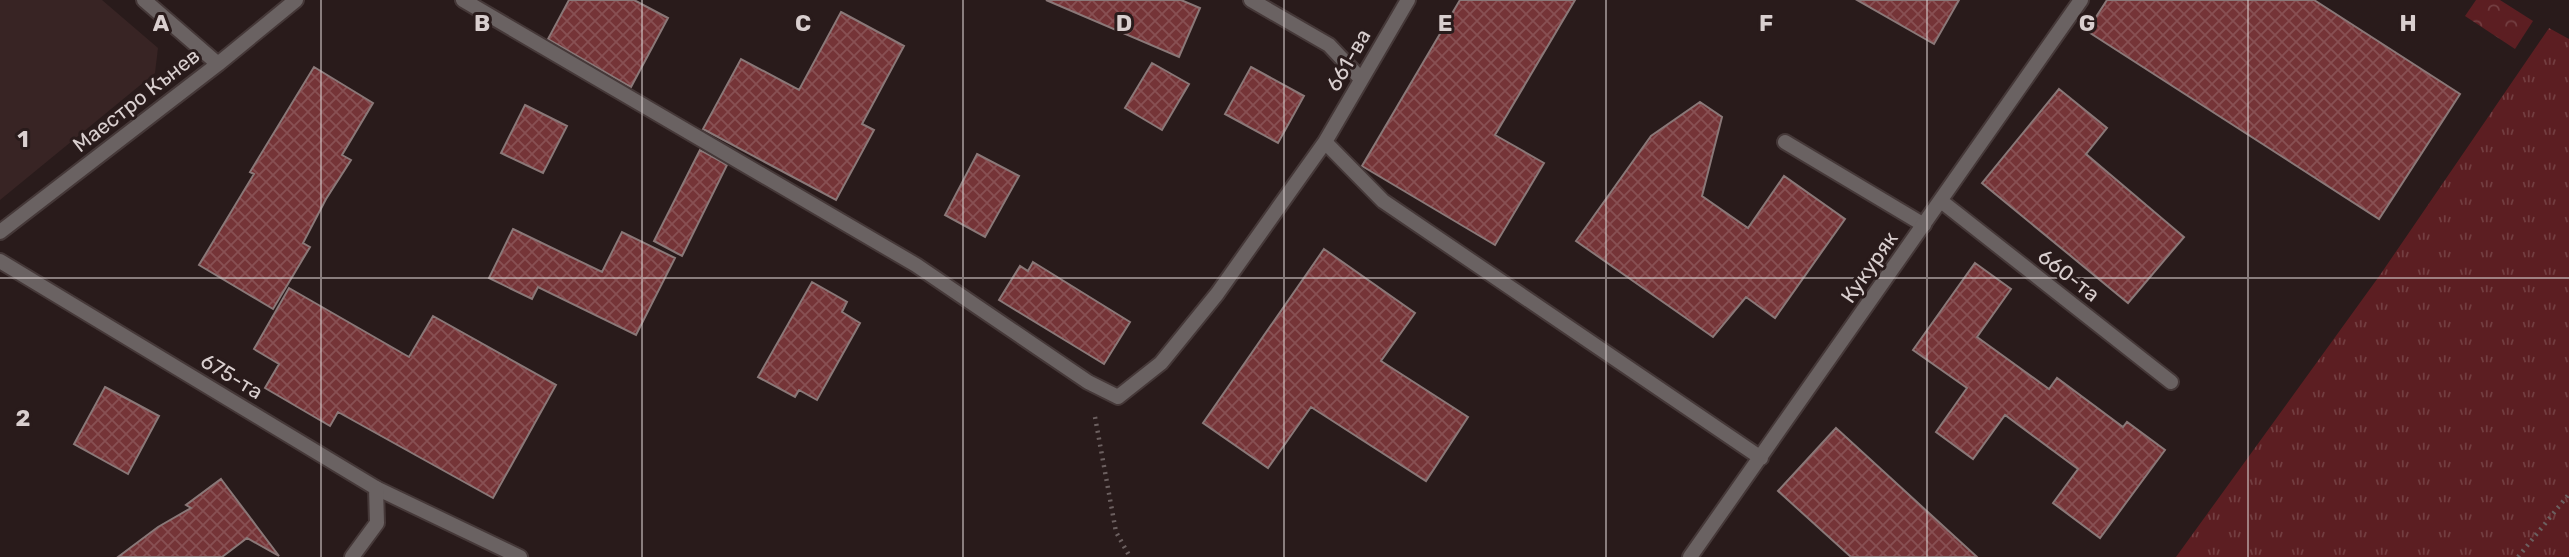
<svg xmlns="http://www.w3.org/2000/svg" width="2569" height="557" font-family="Rubik,sans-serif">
	<defs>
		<pattern id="grass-tufts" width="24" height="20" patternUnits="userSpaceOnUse" patternTransform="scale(1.75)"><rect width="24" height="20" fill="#5c1e22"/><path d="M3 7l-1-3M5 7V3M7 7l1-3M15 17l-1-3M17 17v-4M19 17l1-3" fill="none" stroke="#733e41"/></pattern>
		<pattern id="park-crowns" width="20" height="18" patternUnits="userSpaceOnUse" patternTransform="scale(1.75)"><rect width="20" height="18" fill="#5c1e22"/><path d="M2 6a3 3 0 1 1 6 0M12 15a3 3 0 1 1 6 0" fill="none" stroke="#733e41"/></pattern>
		<pattern id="building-cross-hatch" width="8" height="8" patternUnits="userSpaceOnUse" patternTransform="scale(1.75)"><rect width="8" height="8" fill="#753437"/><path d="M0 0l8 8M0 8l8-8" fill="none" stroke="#885053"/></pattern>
	</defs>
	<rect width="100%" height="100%" fill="#291b1b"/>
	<path fill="#382424" d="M0 0H102L158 48 155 73 0 200Z"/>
	<path fill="url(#grass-tufts)" d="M2549 28 2569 39V557H2176L2380 275Z"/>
	<path fill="url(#park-crowns)" d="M2476 0H2500L2533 21 2515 49 2465 16Z"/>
	<path fill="url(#building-cross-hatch)" stroke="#8a7878" stroke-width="2" d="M569 0H634L668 18 631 87 548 39Z
		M1046 0H1181L1200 8 1179 57Z
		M1460 0H1575L1495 135 1544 163 1495 245 1362 166Z
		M1857 0H1959L1934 44Z
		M2107 0H2314L2460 94 2379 219 2087 31Z
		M841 12 904 46 862 124 874 130 836 200 703 129 741 59 799 90Z
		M1152 63 1189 84 1162 130 1125 108Z
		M314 67 373 103 342 155 351 160 326 199 303 243 310 247 273 309 199 265 254 174 250 172Z
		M1251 67 1304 96 1278 143 1225 114Z
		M2059 89 2107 128 2086 154 2184 237 2128 303 1982 183Z
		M1700 102 1722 117 1702 196 1748 228 1784 176 1845 219 1775 318 1746 297 1713 337 1576 241 1651 136Z
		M525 105 567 126 543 173 501 153Z
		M700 150 727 165 682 256 654 241Z
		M977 154 1019 176 985 237 945 215Z
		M513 229 602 272 622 232 675 258 636 335 538 287 532 299 489 278Z
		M1324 249 1415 313 1381 361 1468 417 1426 481 1311 407 1268 468 1203 423Z
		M1033 262 1130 322 1104 364 999 300 1020 266 1028 271Z
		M1975 263 2011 289 1977 337 2049 389 2057 378 2123 427 2127 422 2165 450 2100 538 2053 503 2078 469 2005 415 1973 459 1936 432 1967 388 1913 350Z
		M812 282 847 302 842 312 860 323 817 400 799 390 795 397 758 377Z
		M289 288 409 357 433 316 556 385 493 498 338 412 330 426 265 388 279 364 254 349Z
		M105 387 159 416 128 474 74 444Z
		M1836 428 1977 557H1851L1778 491Z
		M221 479 279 556 247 538 222 557H118L158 527 191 508 186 505Z"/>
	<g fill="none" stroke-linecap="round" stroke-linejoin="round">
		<g stroke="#453838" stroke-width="18">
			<path id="service" d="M1785 142 1924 225
				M376 488 520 557"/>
		</g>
		<g stroke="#453838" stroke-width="18">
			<path id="minor" d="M144 0 218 64
				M463 0 916 265 1088 382 1118 397 1161 363 1217 294 1325 142 1408 0
				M1251 0 1329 45 1361 79
				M1325 142 1383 201 1761 458
				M1941 201 2171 382
				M0 232 218 64 296 0
				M0 261 376 488 377 523 352 557
				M1690 557 2081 0"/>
		</g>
		<path stroke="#6c6060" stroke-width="4.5" stroke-dasharray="2 5" stroke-linecap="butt" d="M1095 417 1116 532 1130 557
			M2518 557 2569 494"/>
		<use href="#service" stroke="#6a6262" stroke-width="14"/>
		<use href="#minor" stroke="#6a6262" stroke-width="14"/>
	</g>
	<path fill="none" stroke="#d9cfcf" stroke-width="2" stroke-opacity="0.55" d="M321 0V557M642 0V557M963 0V557M1284 0V557M1606 0V557M1927 0V557M2248 0V557M0 278H2569"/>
	<g text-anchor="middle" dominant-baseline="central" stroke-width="6" stroke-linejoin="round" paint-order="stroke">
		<g font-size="21" fill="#d9cfcf" stroke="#291b1b">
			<text transform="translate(1348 60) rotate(-60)">661-ва</text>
			<text transform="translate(136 100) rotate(-38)">Маестро Кънев</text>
			<text transform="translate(1869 267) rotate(-55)">Кукуряк</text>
			<text transform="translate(2069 275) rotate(38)">660-та</text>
			<text transform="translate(232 376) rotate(31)">675-та</text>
		</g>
	</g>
	<g font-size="23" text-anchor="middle" font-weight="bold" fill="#d9cfcf" stroke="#291b1b" stroke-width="6" stroke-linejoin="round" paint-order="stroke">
		<text x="161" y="31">A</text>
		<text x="482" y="31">B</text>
		<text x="803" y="31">C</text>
		<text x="1124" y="31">D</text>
		<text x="1445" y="31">E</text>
		<text x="1766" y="31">F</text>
		<text x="2087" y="31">G</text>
		<text x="2408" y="31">H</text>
		<text x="23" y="147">1</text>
		<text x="23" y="426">2</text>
	</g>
</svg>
